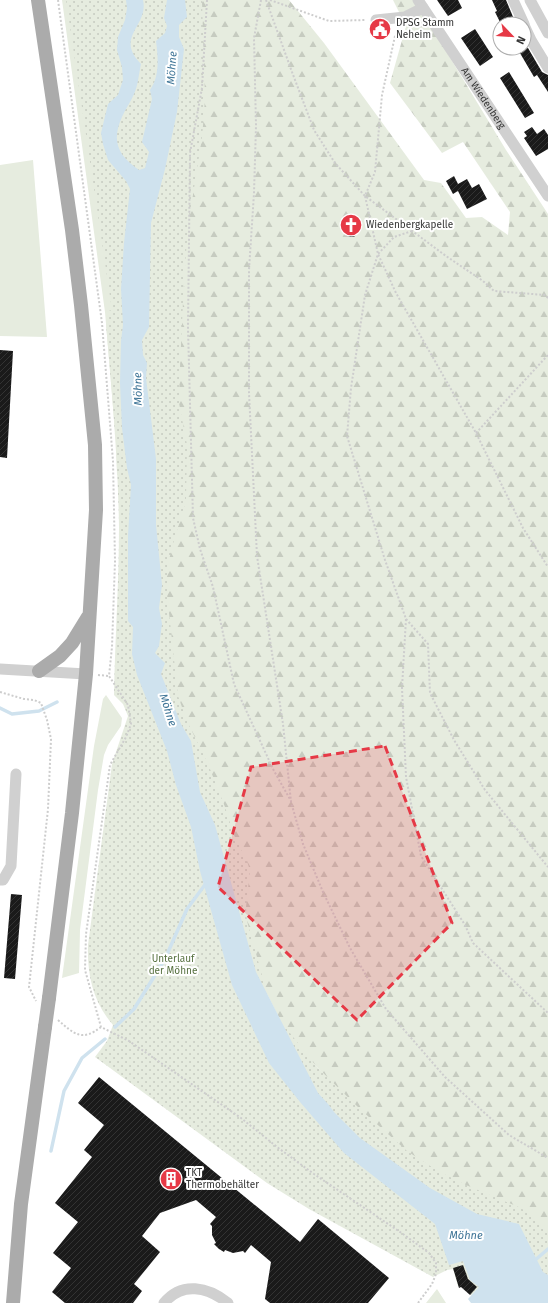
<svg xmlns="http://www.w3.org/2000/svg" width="548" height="1303" font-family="'Fira Sans',sans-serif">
	<defs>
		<pattern id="forest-firs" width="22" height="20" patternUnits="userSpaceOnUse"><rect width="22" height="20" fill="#e6ecdf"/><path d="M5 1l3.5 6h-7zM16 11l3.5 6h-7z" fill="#c6cbc0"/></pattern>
		<pattern id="park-dots" width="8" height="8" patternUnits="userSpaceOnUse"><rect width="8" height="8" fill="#e6ecdf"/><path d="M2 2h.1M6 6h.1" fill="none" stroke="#c6cbc0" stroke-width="1.8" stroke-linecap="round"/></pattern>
		<pattern id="building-hatch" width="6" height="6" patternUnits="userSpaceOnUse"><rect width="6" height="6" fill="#1a1a1a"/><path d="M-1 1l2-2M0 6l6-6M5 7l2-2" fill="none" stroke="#333"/></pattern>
	</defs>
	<rect width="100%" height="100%" fill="#fff"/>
	<path fill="#e6ecdf" d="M62 0H119L125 475H117L116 443 105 312Z
		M33 160 47 337 0 336V165Z
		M106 695 122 718 121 726 108 745 104 755 98 790 80 930 79 973 62 978 94 746 103 699Z
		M437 1289 446 1303H426Z"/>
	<path fill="url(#forest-firs)" d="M185 0H289L324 43 424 180 441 183 466 218 482 217 508 235 510 212 463 142 442 153 390 83 406 26 393 0H415L506 150 548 214V1275L430 1188 288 1036 256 972 174 707 149 327Z"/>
	<path fill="url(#park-dots)" d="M66 0H202L205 97 204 114 202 137 188 227 184 280 180 367 179 403 187 445 186 500 173 544 169 560 167 577V594L178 696 187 721 208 764 225 807 234 835 248 864 250 871 246 907 247 921 268 997 275 1014 316 1066 360 1109 407 1151 438 1171 466 1185 521 1208 535 1219 548 1232V1303H477C472 1297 467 1287 458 1286L453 1269 447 1270 433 1277 309 1209 267 1183 95 1057 107 1041 113 1025C93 1002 87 975 88 945L112 764 128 716 123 704 114 695C115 639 119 583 119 527 118 459 112 392 106 324L109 323 108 311 112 310Z"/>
	<path fill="#cfe2ee" d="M126 0H143C149 26 114 37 141 64 139 73 138 86 134 94 131 102 125 109 122 117 111 141 118 156 139 170L145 168 149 152 142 142 152 99 150 90C160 76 158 57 156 41L165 33 167 26 164 18 167 0H185L187 17 179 25V37L184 49 177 112 165 169 151 223 149 327 142 340 143 355 147 363 146 378 156 459V525L162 585 159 608 162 624 159 646 155 653 165 663 161 674 181 724 191 741 200 792 215 825 256 972 318 1093 328 1104 334 1112 360 1138 430 1188 477 1214 519 1224 543 1272 548 1275V1303H471L468 1299 479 1287 470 1280 463 1261 449 1265 435 1224 344 1153 300 1102 269 1063 232 985 200 871 191 827 176 785 167 751 137 675 132 654 133 627 128 621V536L131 485 127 468 122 428 120 383 121 341 123 325 121 289 124 243 130 189 126 181 108 160 103 144 101 133 108 104 118 95 123 80 122 67 117 50 118 37 125 20 127 8Z"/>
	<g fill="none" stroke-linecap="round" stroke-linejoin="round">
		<path stroke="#cfe2ee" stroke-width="3.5" d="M0 708 12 714 39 711 57 702
			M115 1027 134 1009 165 959 187 909 207 882
			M51 1151 64 1091 82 1058 105 1039
			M534 1261 548 1249"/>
	</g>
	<path fill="url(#building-hatch)" d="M437 0H458L462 8 448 16Z
		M492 0H506L516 24H501L495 12 497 11Z
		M475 29 493 57 480 66 461 38Z
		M517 48H528L542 72 548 75V92L537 75 534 77Z
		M509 72 534 113 525 118 500 78Z
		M532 127 537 134 544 129 548 135V149L536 156 524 138 527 136 524 132Z
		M454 176 458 184 467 179 472 188 479 184 487 199 467 209 458 191 453 194 446 181Z
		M355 216 357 233 354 237H350L346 235 345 217Z
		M0 350 13 351 7 458 0 457Z
		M11 894 22 895 15 979 4 978Z
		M99 1077 300 1242 318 1219 389 1278 368 1303H270L265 1299 271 1262 251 1245 245 1253 243 1251 233 1253 225 1250 224 1252 219 1249 214 1244 216 1243 212 1235V1226L210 1224 216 1217 196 1200 160 1213 142 1236 160 1252 134 1284 142 1291 133 1303H65L52 1292 71 1268 53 1253 78 1222 55 1203 92 1157 84 1150 104 1125 78 1103Z
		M463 1265 468 1279 477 1287 470 1295 461 1287 459 1288 453 1268Z"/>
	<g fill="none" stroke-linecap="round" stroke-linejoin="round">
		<path stroke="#cdcdcd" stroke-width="2" stroke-dasharray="2 2" stroke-linecap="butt" d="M58 0 102 323 113 461 115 561 112 647 109 676 128 705 131 724 126 737 110 765 86 934 85 970 101 1027 129 1041 241 1118 277 1147 314 1174 403 1234 429 1253 436 1263V1274L432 1284 418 1303
			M207 0 202 88 190 153 188 328 193 518 200 549 213 587 234 684 273 769 291 801
			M261 0 254 38 256 126 254 193 249 270V393L257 556 283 724 291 802 303 844 323 892 350 948 386 1009 445 1077 509 1135 548 1158
			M266 0 292 72 314 130 335 163 365 196 446 256 483 281 494 291 545 295 548 298
			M270 0 329 21 366 20
			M399 29 395 36 382 95 375 172 365 196 378 254 396 293 476 433 523 528 548 567
			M412 231 394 237 378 254 365 295 351 388 347 436 385 560 406 619 402 688 406 777 421 856 465 925 473 943 548 1013
			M476 433 548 355
			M406 619 428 644 430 693 454 740 485 790 548 867
			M98 675 109 676
			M0 692 24 699 34 700 41 703 47 720 51 739 48 809 29 987 36 1001
			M58 1020C74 1034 82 1042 101 1027"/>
		<g stroke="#d0d0d0" stroke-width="11">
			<path id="s1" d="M418 0 548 196"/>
			<path d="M513 0 524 24"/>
			<path d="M530 0 548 33"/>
			<path d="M376 20 405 17 423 8"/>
			<path d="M524 25 531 40 548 68"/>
			<path d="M0 669 86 674"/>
			<path d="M0 880H3L11 866 16 774"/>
			<path d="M164 1303C182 1281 208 1287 228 1303"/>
		</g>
		<path stroke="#ababab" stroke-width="14" d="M38 0 72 230 81 305 95 445 96 510 86 674 72 813 49 998
			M39 671 60 656 72 643 88 617
			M13 1303 21 1204 45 1027"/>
		<path stroke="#ababab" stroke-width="14" d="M45 1027 49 998"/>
	</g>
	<path fill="#e63946" fill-opacity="0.2" stroke="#e63946" stroke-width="3" stroke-dasharray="8 5" stroke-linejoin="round" d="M385 746 452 923 357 1020 218 887 251 767Z"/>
	<defs>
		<g id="civic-disc" transform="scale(1.15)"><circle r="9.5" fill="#e63946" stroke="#fff"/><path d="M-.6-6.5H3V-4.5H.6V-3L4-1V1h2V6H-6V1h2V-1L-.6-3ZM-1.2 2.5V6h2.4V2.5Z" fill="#fff"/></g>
		<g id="church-disc" transform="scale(1.15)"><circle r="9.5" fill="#e63946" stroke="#fff"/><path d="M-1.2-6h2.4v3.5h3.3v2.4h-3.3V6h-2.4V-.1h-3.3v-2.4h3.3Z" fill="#fff"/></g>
		<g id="building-disc" transform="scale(1.15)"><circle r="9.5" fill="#e63946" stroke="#fff"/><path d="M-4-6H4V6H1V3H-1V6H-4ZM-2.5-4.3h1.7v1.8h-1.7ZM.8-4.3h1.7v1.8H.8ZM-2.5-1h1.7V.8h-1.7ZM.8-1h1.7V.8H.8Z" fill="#fff"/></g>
	</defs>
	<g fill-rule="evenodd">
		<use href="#civic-disc" x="380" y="29"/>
		<use href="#church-disc" x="351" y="225"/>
		<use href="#building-disc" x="171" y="1179"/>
	</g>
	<g text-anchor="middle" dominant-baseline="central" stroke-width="4" stroke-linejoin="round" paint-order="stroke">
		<g font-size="10" fill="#333" stroke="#fff" text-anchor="start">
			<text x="396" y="23">DPSG Stamm<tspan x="396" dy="12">Neheim</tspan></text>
			<text x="366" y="225">Wiedenbergkapelle</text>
			<text x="186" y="1173">TKT<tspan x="186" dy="12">Thermobehälter</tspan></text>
		</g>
		<g font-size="10" fill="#333" stroke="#fff">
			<text stroke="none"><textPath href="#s1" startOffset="118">Am Wiedenberg</textPath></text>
		</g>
		<g font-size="10" fill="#56703f" stroke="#fff">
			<text x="173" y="959">Unterlauf<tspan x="173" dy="12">der Möhne</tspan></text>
		</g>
		<g font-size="11" font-style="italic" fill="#3f7597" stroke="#fff">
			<text transform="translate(172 68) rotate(-86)">Möhne</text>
			<text transform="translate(138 389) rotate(-91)">Möhne</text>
			<text transform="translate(168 710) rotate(72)">Möhne</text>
			<text x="466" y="1235">Möhne</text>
		</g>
	</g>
	<g transform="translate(512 36) rotate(115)"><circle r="19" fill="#ffffff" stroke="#adadad"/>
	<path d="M0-3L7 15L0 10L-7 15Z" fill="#e63946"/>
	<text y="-6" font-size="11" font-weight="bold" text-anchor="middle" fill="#333333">N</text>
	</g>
</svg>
